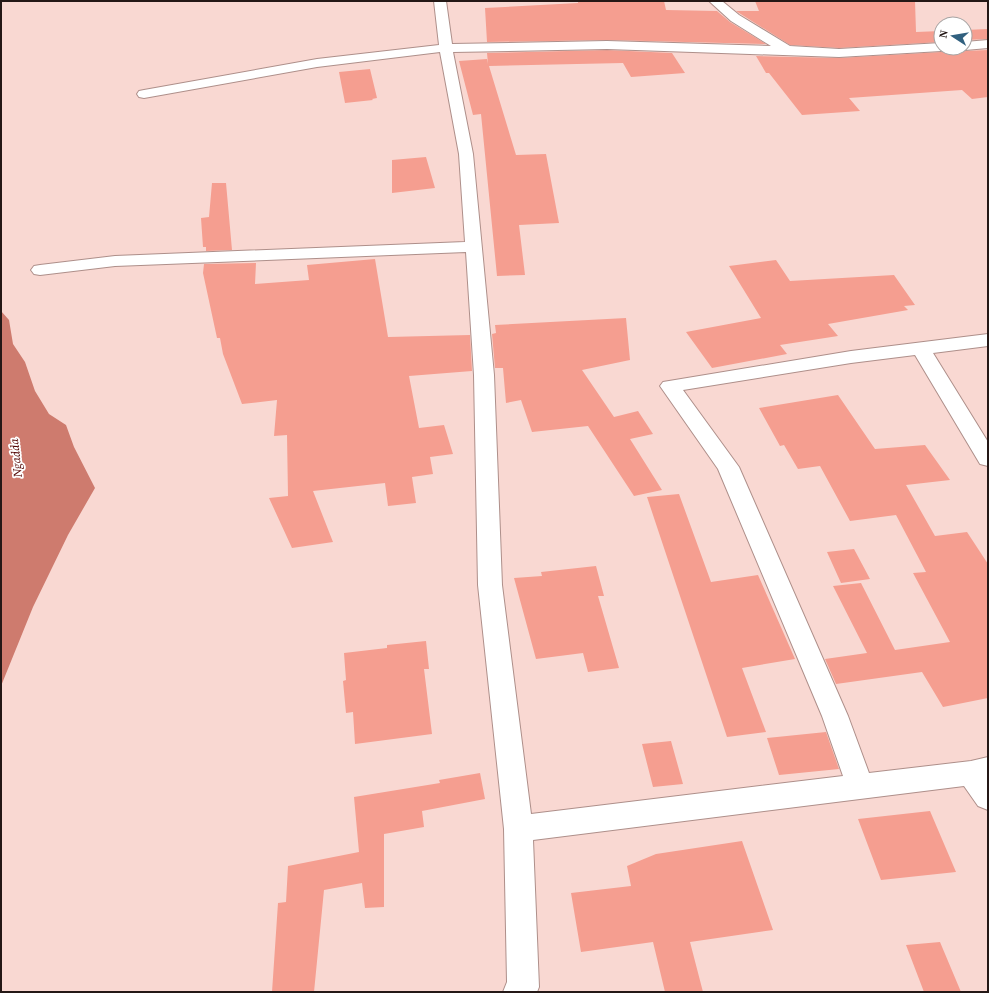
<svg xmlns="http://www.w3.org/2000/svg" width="989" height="993" font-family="'Source Serif 4',serif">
	<rect width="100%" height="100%" fill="#f9d8d2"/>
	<path fill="#ce7b6e" d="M1 311 9 320 13 344 25 362 35 391 49 414 66 425 74 447 95 488 68 535 33 607 1 686Z"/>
	<path fill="#f59e90" d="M578 1H664L666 10 717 11 730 22 766 44 607 40 487 42 485 8 578 3Z
		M755 1H915L916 32 941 31V42L839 48 790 45 736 11H759Z
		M988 29V39L965 40V30Z
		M948 48H959L965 51 988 50V97L972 99 962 90 849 98 860 111 802 115 769 73H766L756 56 839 58 941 52Z
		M607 50 672 53 685 73 631 77 623 63 489 66 516 155 546 154 559 223 519 225 525 275 497 276 481 114 473 115 459 61 487 59 488 64 487 53Z
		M370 69 377 98 372 99 373 100 345 103 339 72Z
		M426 157 435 188 392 193V160Z
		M212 183H226L232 250 206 251V247H203L201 218 209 217Z
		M375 259 388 337 470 335 472 371 409 376 419 428 444 425 453 454 430 457 433 474 412 477 416 503 388 506 385 483 313 491 333 542 292 548 269 498 288 496 287 435 274 436 277 400 242 404 223 354 220 338H217L203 273 204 264 256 263 255 284 309 280 307 265Z
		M776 260 790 281 894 275 915 305 904 306 908 310 828 324 838 336 780 345 787 354 712 368 686 332 761 318 729 266Z
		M626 318 630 360 582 370 614 417 638 411 653 434 630 439 662 490 634 496 588 426 532 432 521 400 506 403 503 368H495L492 334 496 333 495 325Z
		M838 395 875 449 925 445 950 480 906 485 935 536 967 532 988 564V698L943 707 922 672 836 684 825 659 867 653 833 586 861 583 895 650 950 642 913 573 926 572 896 515 850 521 820 466 798 469 784 445 780 446 759 408Z
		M679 494 711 582 758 575 795 659 742 668 766 732 727 737 647 497Z
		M854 549 870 579 841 583 827 552Z
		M596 566 604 596H598L619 668 588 672 583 653 536 659 514 578 542 576 541 572Z
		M426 641 429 669H424L432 734 355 744 353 712 346 713 343 681 346 680 344 653 387 648V645Z
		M826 732 839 769 779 775 767 738Z
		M671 741 683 784 653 787 642 744Z
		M480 773 485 799 422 811 424 827 384 834V907L365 908 362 883 324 890 314 992H272L278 903 286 902 288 866 359 852 354 797 440 783 439 780Z
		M930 811 956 872 881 880 858 819Z
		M742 841 773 930 690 942 703 992H665L653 942 581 952 571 893 631 886 627 866 656 854Z
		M940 942 961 992H924L906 945Z"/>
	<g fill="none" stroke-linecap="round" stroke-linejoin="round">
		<g stroke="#ae8f8a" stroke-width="2">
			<path id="street" d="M434 1H446L452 44 607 41 771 46 731 21 709 1H722L739 15 790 46 839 49 941 43V48H947L941 51 839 57 607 49 453 52 473 154 494 375 502 585 531 814 843 776 822 716 718 469 660 386 663 382 851 351 988 334V346L933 353 988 442V466L980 464 915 355 851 363 683 390 739 467 848 716 869 773 971 761 988 757V810L978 806 964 786 533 840 539 987 537 992H503L507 982 504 829 478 585 474 375 466 252 115 266 40 275 34 274 31 270 34 266 40 265 115 256 465 242 459 154 440 52 317 67 144 98 139 97 137 94 139 91 144 90 317 59 439 45Z
				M988 40V48L965 50 960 48H965V42Z"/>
		</g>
		<use href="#street" fill="#fff" fill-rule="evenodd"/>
	</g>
	<g text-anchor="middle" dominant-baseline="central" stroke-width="3.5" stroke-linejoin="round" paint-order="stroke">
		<g font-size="12" font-style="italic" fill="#530503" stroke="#fff">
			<text transform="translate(16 458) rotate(-96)">Ngadda</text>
		</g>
	</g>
	<rect width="989" height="993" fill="none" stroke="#241816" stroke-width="4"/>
	<g transform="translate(953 36) rotate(282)"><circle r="19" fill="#ffffff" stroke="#a7a3a2"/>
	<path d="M0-3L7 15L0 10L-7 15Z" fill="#31607f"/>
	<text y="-6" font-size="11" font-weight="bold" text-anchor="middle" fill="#241816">N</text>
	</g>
</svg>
